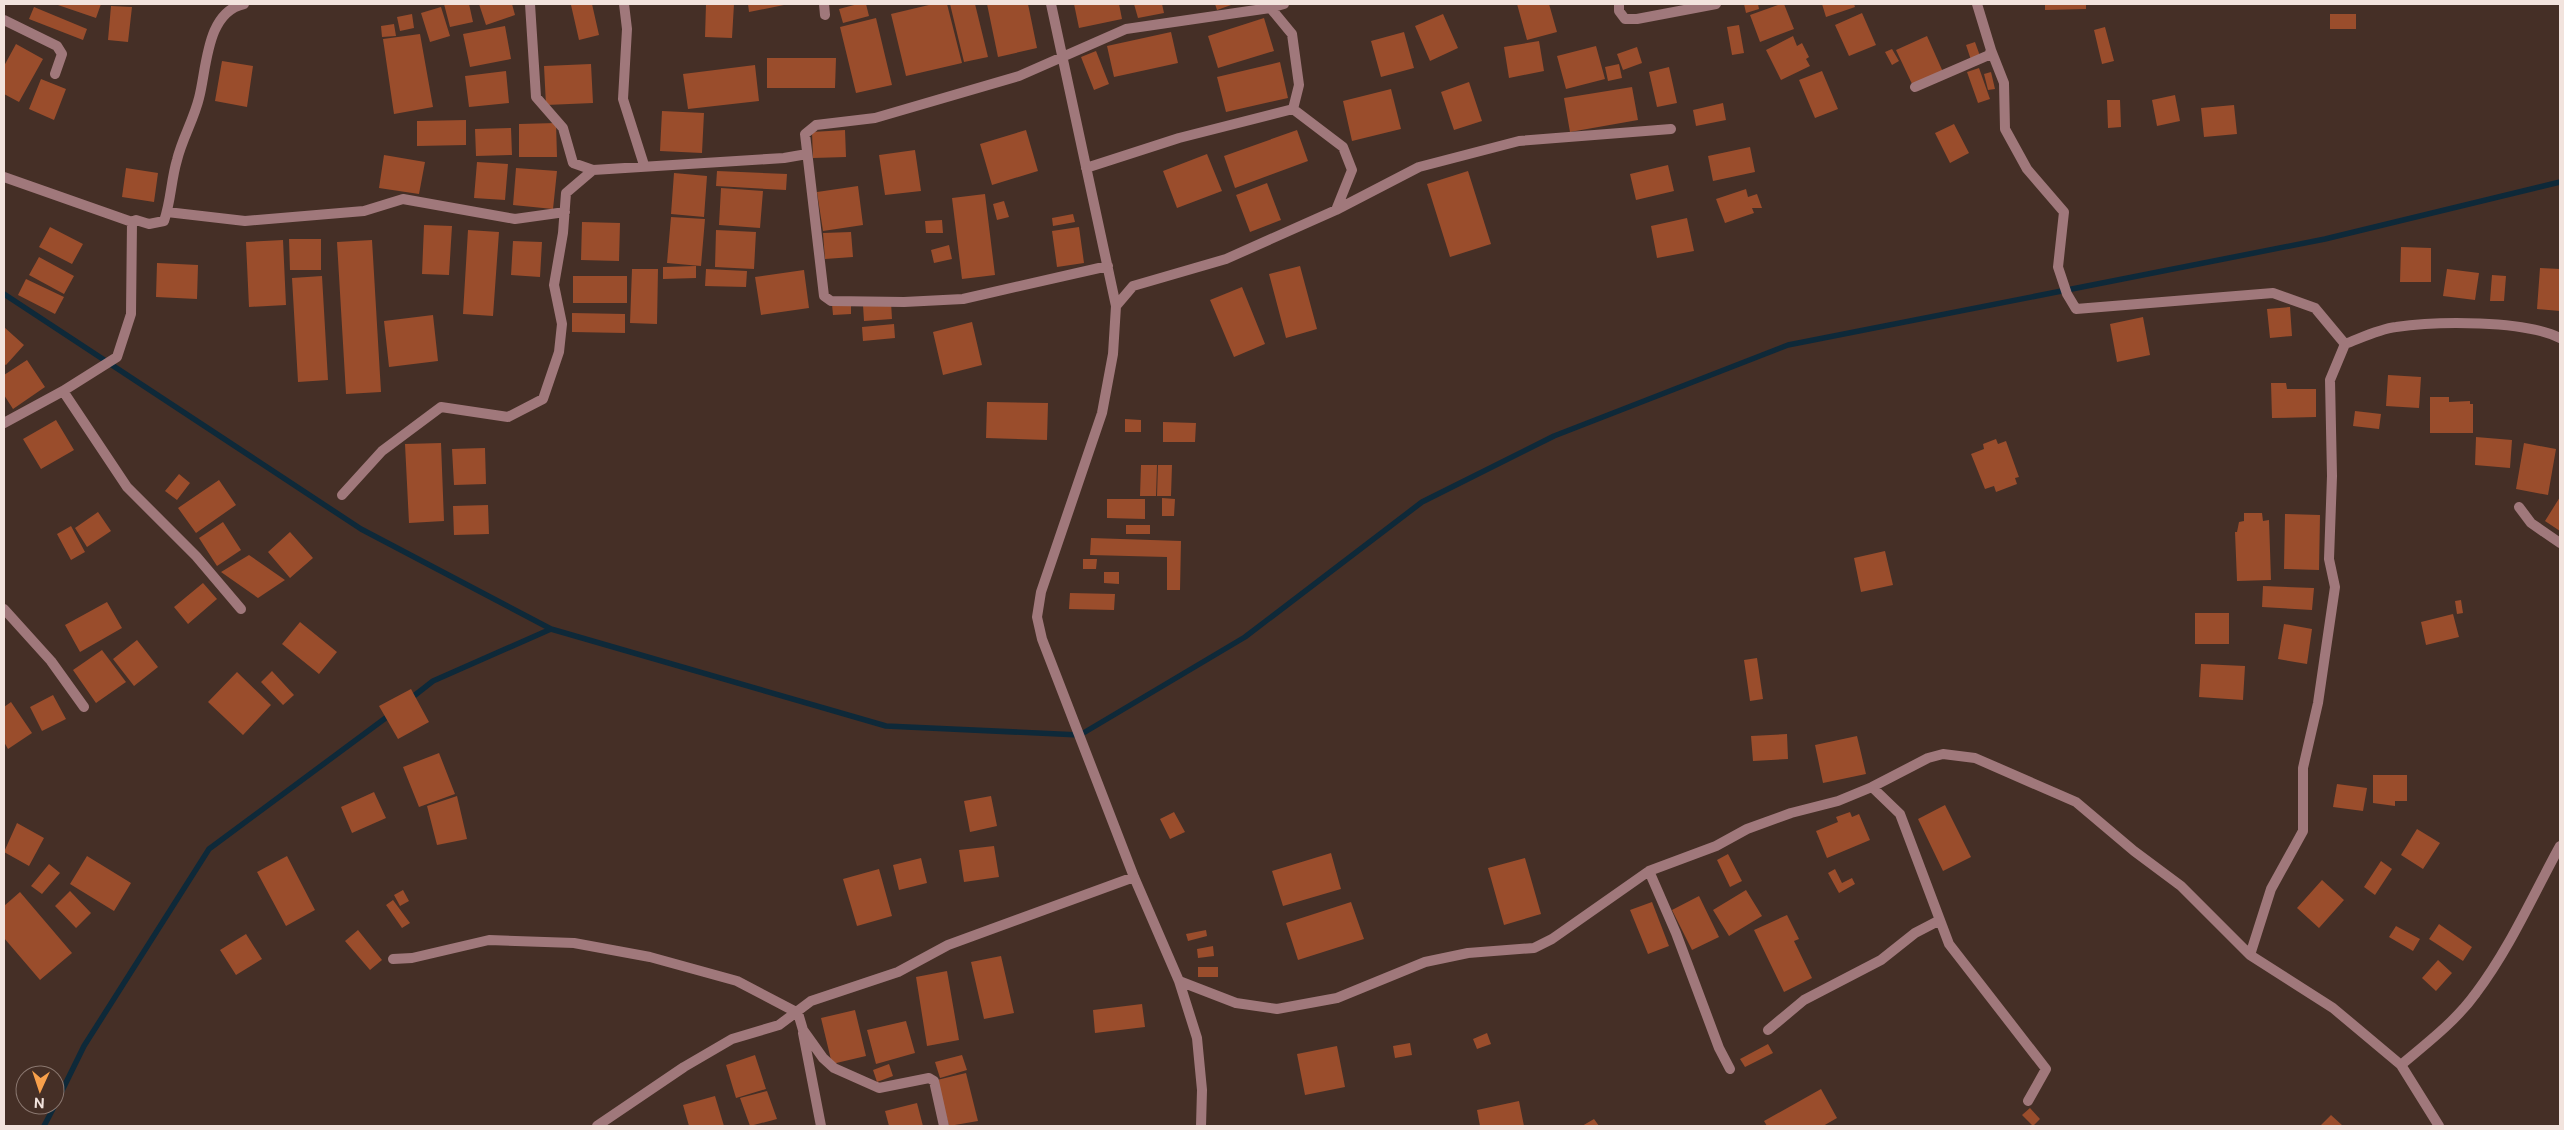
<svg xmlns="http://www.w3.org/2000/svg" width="2564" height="1130" font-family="'Public Sans',sans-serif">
	<rect width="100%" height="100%" fill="#452f26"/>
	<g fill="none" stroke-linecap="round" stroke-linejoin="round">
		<path stroke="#0e2939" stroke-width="5.5" d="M4 294 361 529 551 629
			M410 699 433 681 551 629 886 726 1080 735 1245 637 1422 502 1554 436 1788 345 2325 239 2560 182
			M55 1105 84 1046 209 849 391 714
			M44 1126 55 1105"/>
	</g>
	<path fill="#9a4d2c" d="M55 4H101L96 18Z
		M444 4H469L473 22 450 27Z
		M479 4H512L515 15 486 25Z
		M577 4H592L599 35 579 40 571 5Z
		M706 4H734L732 38 705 37Z
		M748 4H784V5L749 12Z
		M858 4H866L869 16 843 23 839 9Z
		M933 4H947L962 63 906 76 891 14Z
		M950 4H975L988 57 964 62Z
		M987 4H1028L1037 48 998 57Z
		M1074 4H1119L1122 19 1079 28Z
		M1134 4H1162L1164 13 1138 18Z
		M1215 4H1234L1217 10Z
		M1517 4H1549L1557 32 1527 40Z
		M1744 4H1758L1759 9 1746 13Z
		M1781 4H1784L1794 29 1760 42 1750 15Z
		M1822 4H1854L1855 7 1826 17Z
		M2045 4H2086V9L2045 10Z
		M111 6 132 7 128 42 108 40Z
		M34 7 87 29 83 40 29 19Z
		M441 7 450 36 430 42 421 13Z
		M1862 13 1876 45 1849 56 1835 25Z
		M412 14 414 28 400 31 397 17Z
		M1443 14 1458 48 1430 61 1415 26Z
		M2330 14H2356V29H2330Z
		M876 18 892 85 856 93 840 27Z
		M1264 18 1274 51 1218 68 1208 36Z
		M394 24 396 36 382 37 381 26Z
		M1739 25 1744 53 1732 55 1727 27Z
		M505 26 511 59 470 67 463 34Z
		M2105 27 2114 61 2102 64 2094 30Z
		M1171 32 1178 63 1114 77 1107 46Z
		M1404 32 1414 68 1381 77 1371 41Z
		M420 34 433 107 394 114 383 39Z
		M1793 36 1797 46 1802 43 1809 57 1806 59 1810 66 1781 80 1766 50Z
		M1927 36 1943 72 1913 86 1896 50Z
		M1539 41 1544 71 1509 78 1504 47Z
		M1975 42 1980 56 1971 60 1966 45Z
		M16 44 43 59 19 102 4 94V66Z
		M1596 46 1605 79 1566 89 1557 56Z
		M1637 47 1642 63 1623 70 1617 54Z
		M1892 49 1899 61 1892 65 1885 52Z
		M1096 51 1109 84 1094 90 1081 57Z
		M767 58H836L835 88H767Z
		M222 61 253 66 247 107 215 101Z
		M1280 62 1288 98 1226 112 1217 77Z
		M591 64 593 103 546 105 544 66Z
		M1619 64 1622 78 1608 81 1605 67Z
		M755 65 759 101 688 109 683 74Z
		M1669 67 1677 103 1657 107 1649 72Z
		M1979 68 1990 99 1978 103 1967 72Z
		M506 71 509 103 469 107 465 76Z
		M1822 71 1838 109 1815 118 1799 80Z
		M1991 72 1995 89 1988 90 1984 74Z
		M41 79 66 89 54 120 29 109Z
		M1469 82 1482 121 1454 130 1441 92Z
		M1632 87 1638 120 1570 132 1564 98Z
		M1391 89 1401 129 1352 141 1343 101Z
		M2175 95 2180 121 2157 126 2152 100Z
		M2107 100H2120L2121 127 2108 128Z
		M1723 103 1726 120 1696 126 1693 110Z
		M2234 105 2237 134 2204 137 2201 108Z
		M662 111 704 113 702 153 660 151Z
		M466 120V145L417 146V121Z
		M556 123 557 157H519V124Z
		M1954 124 1969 153 1950 163 1935 133Z
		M511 128 512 155 476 156 475 129Z
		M845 130 846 157 813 158 812 132Z
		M1026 130 1038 171 992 185 980 144Z
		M1297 130 1308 161 1235 188 1224 156Z
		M1750 147 1755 172 1713 181 1708 156Z
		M915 150 921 191 885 195 879 155Z
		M1207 154 1222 191 1177 208 1163 171Z
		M384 155 425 162 419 194 379 188Z
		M477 162 508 164 505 200 474 198Z
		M1668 165 1674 191 1636 200 1630 174Z
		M126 168 158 173 154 202 122 197Z
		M516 168 557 171 553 209 513 205Z
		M717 171 787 174 786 190 716 186Z
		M1468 171 1491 244 1450 257 1427 184Z
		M674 173 707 176 704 217 671 214Z
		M1267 183 1281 220 1250 232 1236 195Z
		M858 186 863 225 823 231 817 192Z
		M721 188 763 191 760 228 719 225Z
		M1746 189 1748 197 1757 194 1762 208H1752L1754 213 1725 223 1716 199Z
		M985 194 995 275 962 279 952 198Z
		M1004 201 1009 217 997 220 993 204Z
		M1073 214 1075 222 1053 226 1052 218Z
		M671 217 705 219 701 266 667 263Z
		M1687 218 1694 251 1657 258 1651 226Z
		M942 220 943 233H926L925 221Z
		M582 222 620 223 619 261 581 260Z
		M424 225 452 226 449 275 422 274Z
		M50 227 83 244 72 264 39 247Z
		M1079 227 1084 263 1057 267 1052 231Z
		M468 230 499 232 493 316 463 314Z
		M716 230 756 232 754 269 715 267Z
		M851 232 853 257 825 259 823 233Z
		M289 239H321V270H290Z
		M283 240 286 305 249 307 246 242Z
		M372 240 381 392 346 394 337 242Z
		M513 241 542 242 540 277 511 275Z
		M949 245 952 259 934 263 931 250Z
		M2401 247 2431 248V282H2400Z
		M39 257 74 276 64 294 29 275Z
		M157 263 198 265 197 299 156 297Z
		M696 266V278L663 279V267Z
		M1300 266 1317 329 1286 338 1269 274Z
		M2540 268 2560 269V311L2537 309Z
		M632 269H658L657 324 630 323Z
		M706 269 747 271 746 287 705 286Z
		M2447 269 2479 273 2475 300 2443 296Z
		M804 270 809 308 761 315 755 277Z
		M2492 275 2506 276 2504 301H2490Z
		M322 276 328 380 298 382 292 278Z
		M573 276H627V303H573Z
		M26 279 64 297 55 314 18 295Z
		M1242 287 1265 344 1234 357 1210 300Z
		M851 302V314L833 315 832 304Z
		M891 302 892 319 864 321 863 305Z
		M2290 307 2292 336 2270 338 2267 309Z
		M572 313 625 314V333L572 332Z
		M433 315 438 361 389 367 384 321Z
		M2143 317 2150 355 2117 362 2110 324Z
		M972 322 982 365 943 375 933 332Z
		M894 324 895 338 863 341 862 327Z
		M4 327 24 345 6 365 4 364Z
		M27 360 45 387 13 409 4 395V375Z
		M2388 375 2421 377 2419 408 2386 406Z
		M2271 383H2286L2287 389H2316V417L2272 418Z
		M2430 397H2449V402L2470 401V404H2473V433H2430Z
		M987 402 1048 403 1047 440 986 438Z
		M2355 411 2381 414 2379 429 2353 426Z
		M1125 419 1141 420V432H1125Z
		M56 420 74 450 41 469 23 439Z
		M1163 422 1196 423 1195 442H1163Z
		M2476 437 2512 440 2510 468 2475 465Z
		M1996 439 1998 444 2006 441 2019 477 2015 478 2017 484 1996 492 1994 486 1985 489 1971 454 1984 449 1983 444Z
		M441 443 444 521 409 523 405 444Z
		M2524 443 2556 449 2548 495 2516 489Z
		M485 448 486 484 454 485 452 449Z
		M1141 465H1157L1156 496H1140Z
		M1158 465H1172L1171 496H1157Z
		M179 474 190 483 177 500 165 491Z
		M219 480 236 505 196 533 178 508Z
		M2560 497V531L2545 521Z
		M1162 498 1175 499 1174 516H1162Z
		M1107 499H1145V519L1107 518Z
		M488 505 489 534 454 535 453 506Z
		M98 512 111 531 87 547 75 528Z
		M2244 513H2262L2263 521 2269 520 2271 580 2237 581 2235 532H2237L2239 522 2244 521Z
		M2285 514 2320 515 2319 570 2284 569Z
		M223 522 241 550 217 566 199 538Z
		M1126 525H1150V534H1126Z
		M71 526 85 552 71 560 57 534Z
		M290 532 313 558 290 578 268 552Z
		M1091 538 1181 541 1180 590H1167V557L1090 555Z
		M1885 551 1893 585 1861 592 1854 558Z
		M249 555 285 580 258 598 221 572Z
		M1083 559H1097L1096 569H1083Z
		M1104 572H1119V584L1104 583Z
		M203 583 217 599 188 624 174 607Z
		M2263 586 2314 588 2312 610 2262 607Z
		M1070 593 1115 594 1114 610 1069 609Z
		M2461 600 2463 613 2457 614 2455 601Z
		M107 602 122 628 80 652 65 625Z
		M2195 613H2229V644H2195Z
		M2453 614 2459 637 2426 645 2421 622Z
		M300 622 337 652 319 674 282 644Z
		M2284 624 2312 629 2307 664 2278 659Z
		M137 640 158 667 134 686 113 659Z
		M102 650 126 682 96 703 73 670Z
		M1757 658 1763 699 1750 701 1744 660Z
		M2201 664 2245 666 2243 700 2199 697Z
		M272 671 294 695 283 705 261 682Z
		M237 672 271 705 243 735 208 702Z
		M411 689 429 722 398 739 379 706Z
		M53 695 66 719 42 731 30 707Z
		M11 702 32 733 8 749 4 742V707Z
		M1787 734 1788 759 1753 761 1751 736Z
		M1857 736 1866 774 1823 783 1815 745Z
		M439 753 455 794 419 807 403 767Z
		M2373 775H2407V801H2395V806L2373 803Z
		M2337 784 2367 788 2363 811 2333 807Z
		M374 792 386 818 352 833 341 807Z
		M457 796 467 839 437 845 427 806Z
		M991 796 997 826 970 832 964 801Z
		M1945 805 1971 857 1943 871 1918 819Z
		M1174 812 1185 832 1170 839 1160 819Z
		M1850 812 1852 817 1859 814 1870 840 1827 858 1816 831 1838 822 1836 817Z
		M17 823 44 838 29 866 4 852Z
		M2417 829 2440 843 2423 869 2401 855Z
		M994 846 999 877 964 882 959 850Z
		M1331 853 1341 889 1283 906 1272 871Z
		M1728 854 1742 881 1730 887 1717 860Z
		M87 856 131 883 114 911 70 884Z
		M287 856 315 910 286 926 257 872Z
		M921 858 927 883 899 890 893 865Z
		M1525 858 1541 914 1504 925 1488 868Z
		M2381 861 2392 869 2375 895 2364 887Z
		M49 864 60 873 42 894 31 886Z
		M879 869 892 916 857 926 843 879Z
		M1835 869 1842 883 1852 878 1855 884 1839 893 1828 873Z
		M2322 880 2344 900 2319 928 2297 908Z
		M403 890 409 901 400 906 394 895Z
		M1746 890 1762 916 1729 936 1713 910Z
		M70 891 91 913 76 928 55 906Z
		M20 892 72 953 40 980 4 938V906Z
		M1699 896 1719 937 1692 950 1672 910Z
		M393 900 410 923 402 928 386 905Z
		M1351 902 1364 939 1298 960 1286 923Z
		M1652 902 1669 946 1648 954 1630 910Z
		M1787 915 1799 939 1794 941 1812 978 1784 992 1754 930Z
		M2439 924 2472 947 2463 961 2429 939Z
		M2396 926 2420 939 2413 951 2389 937Z
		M358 930 382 960 370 970 345 941Z
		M1206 930 1207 936 1188 941 1186 934Z
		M246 934 262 959 236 975 220 950Z
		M1213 946 1214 956 1198 958 1197 949Z
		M1001 956 1014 1013 984 1019 971 962Z
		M2438 960 2452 973 2436 991 2422 978Z
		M1198 967H1218V977H1198Z
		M947 971 959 1040 927 1046 916 977Z
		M1142 1004 1145 1027 1095 1033 1093 1010Z
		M855 1010 866 1056 832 1064 821 1018Z
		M906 1021 915 1053 876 1064 867 1030Z
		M1487 1033 1491 1044 1477 1049 1473 1039Z
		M1410 1043 1412 1055 1395 1058 1393 1046Z
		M1768 1044 1773 1053 1745 1067 1740 1059Z
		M1337 1046 1345 1087 1305 1095 1297 1054Z
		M755 1055 766 1089 736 1098 726 1065Z
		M962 1055 967 1070 940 1078 935 1062Z
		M889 1064 893 1076 877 1082 873 1070Z
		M966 1073 978 1121 949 1126 937 1080Z
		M1821 1089 1837 1118 1823 1126H1767L1764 1121Z
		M767 1091 777 1119 750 1126 740 1098Z
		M715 1096 724 1126H689L683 1105Z
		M1519 1101 1524 1126H1480L1477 1110Z
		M917 1103 923 1126H889L885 1111Z
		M2030 1108 2040 1119 2033 1126 2022 1115Z
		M2331 1115 2343 1126H2320Z
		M1594 1119 1599 1126H1582Z"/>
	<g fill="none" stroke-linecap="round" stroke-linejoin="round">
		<path stroke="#a0787b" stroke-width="10" d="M530 4 536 97 563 128 573 163 593 170 784 158 807 154
			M624 4 627 29 623 99 644 165
			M824 4 825 15
			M1051 4 1116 306 1113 354 1102 413 1041 592 1037 617 1042 639 1134 877 1179 981 1197 1038 1202 1090 1201 1126
			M1619 4V11L1625 19H1637L1716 4
			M1268 5 1292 34 1299 85 1293 109
			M4 20 57 46 62 54 55 74
			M1991 50 2004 83 2005 129 2027 169 2064 212 2058 267 2067 294 2076 309 2273 293 2315 308 2345 344
			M1915 87 1989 55 1991 50 1977 4
			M1086 168 1179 138 1293 109 1343 147 1352 170 1336 210
			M4 177 132 222 136 220 149 224 164 221C171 201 171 180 177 160 182 139 194 119 199 98 207 68 206 12 244 4
			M167 212 245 221 364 211 403 199 515 219 565 212
			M1108 266 963 299 904 302 831 301 824 296 805 134 816 125 875 118 1019 76 1126 29 1270 8 1284 4
			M1116 306 1133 286 1226 259 1336 210 1419 167 1519 141 1671 129
			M63 391 127 487 196 556 241 609
			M4 423 63 391 117 357 131 314 132 222
			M342 495 382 451 441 407 508 417 543 399 559 352 562 324 554 285 563 233 566 193 593 170
			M2519 507 2531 523 2560 543
			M4 609 51 661 84 707
			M1872 787 1900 814 1949 944 2046 1069 2028 1101
			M1649 871 1676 933 1719 1048 1730 1069
			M2250 955 2271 889 2303 831V768L2318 703 2335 587 2329 559 2332 476 2330 380 2345 344C2361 338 2379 329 2396 327 2437 321 2524 320 2560 338
			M393 959 412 958 489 940 574 943 650 957 737 981 798 1013 803 1030 823 1058 834 1068 879 1088 929 1078 934 1081 944 1126
			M1179 981 1236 1003 1277 1009 1337 998 1425 962 1468 953 1534 948 1552 939 1649 871 1716 846 1747 829 1791 813 1838 801 1872 787 1928 758 1943 754 1975 758 2076 802 2134 851 2181 886 2250 955 2333 1008 2401 1065 2439 1126
			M1768 1030 1804 1000 1881 960 1915 933 1940 920
			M803 1033 821 1126
			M2401 1065C2427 1043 2456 1021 2476 993 2510 948 2533 895 2560 846
			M597 1126 684 1067 732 1039 779 1025 811 1001 898 972 948 945 1134 877"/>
	</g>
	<rect width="2564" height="1130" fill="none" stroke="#f2e3dd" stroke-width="10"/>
	<g transform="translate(40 1090) rotate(183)"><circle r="24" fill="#452f26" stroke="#8a776f"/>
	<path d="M0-4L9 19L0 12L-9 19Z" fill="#f8a04b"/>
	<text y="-8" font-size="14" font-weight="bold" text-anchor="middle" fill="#f2e3dd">N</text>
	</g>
</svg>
